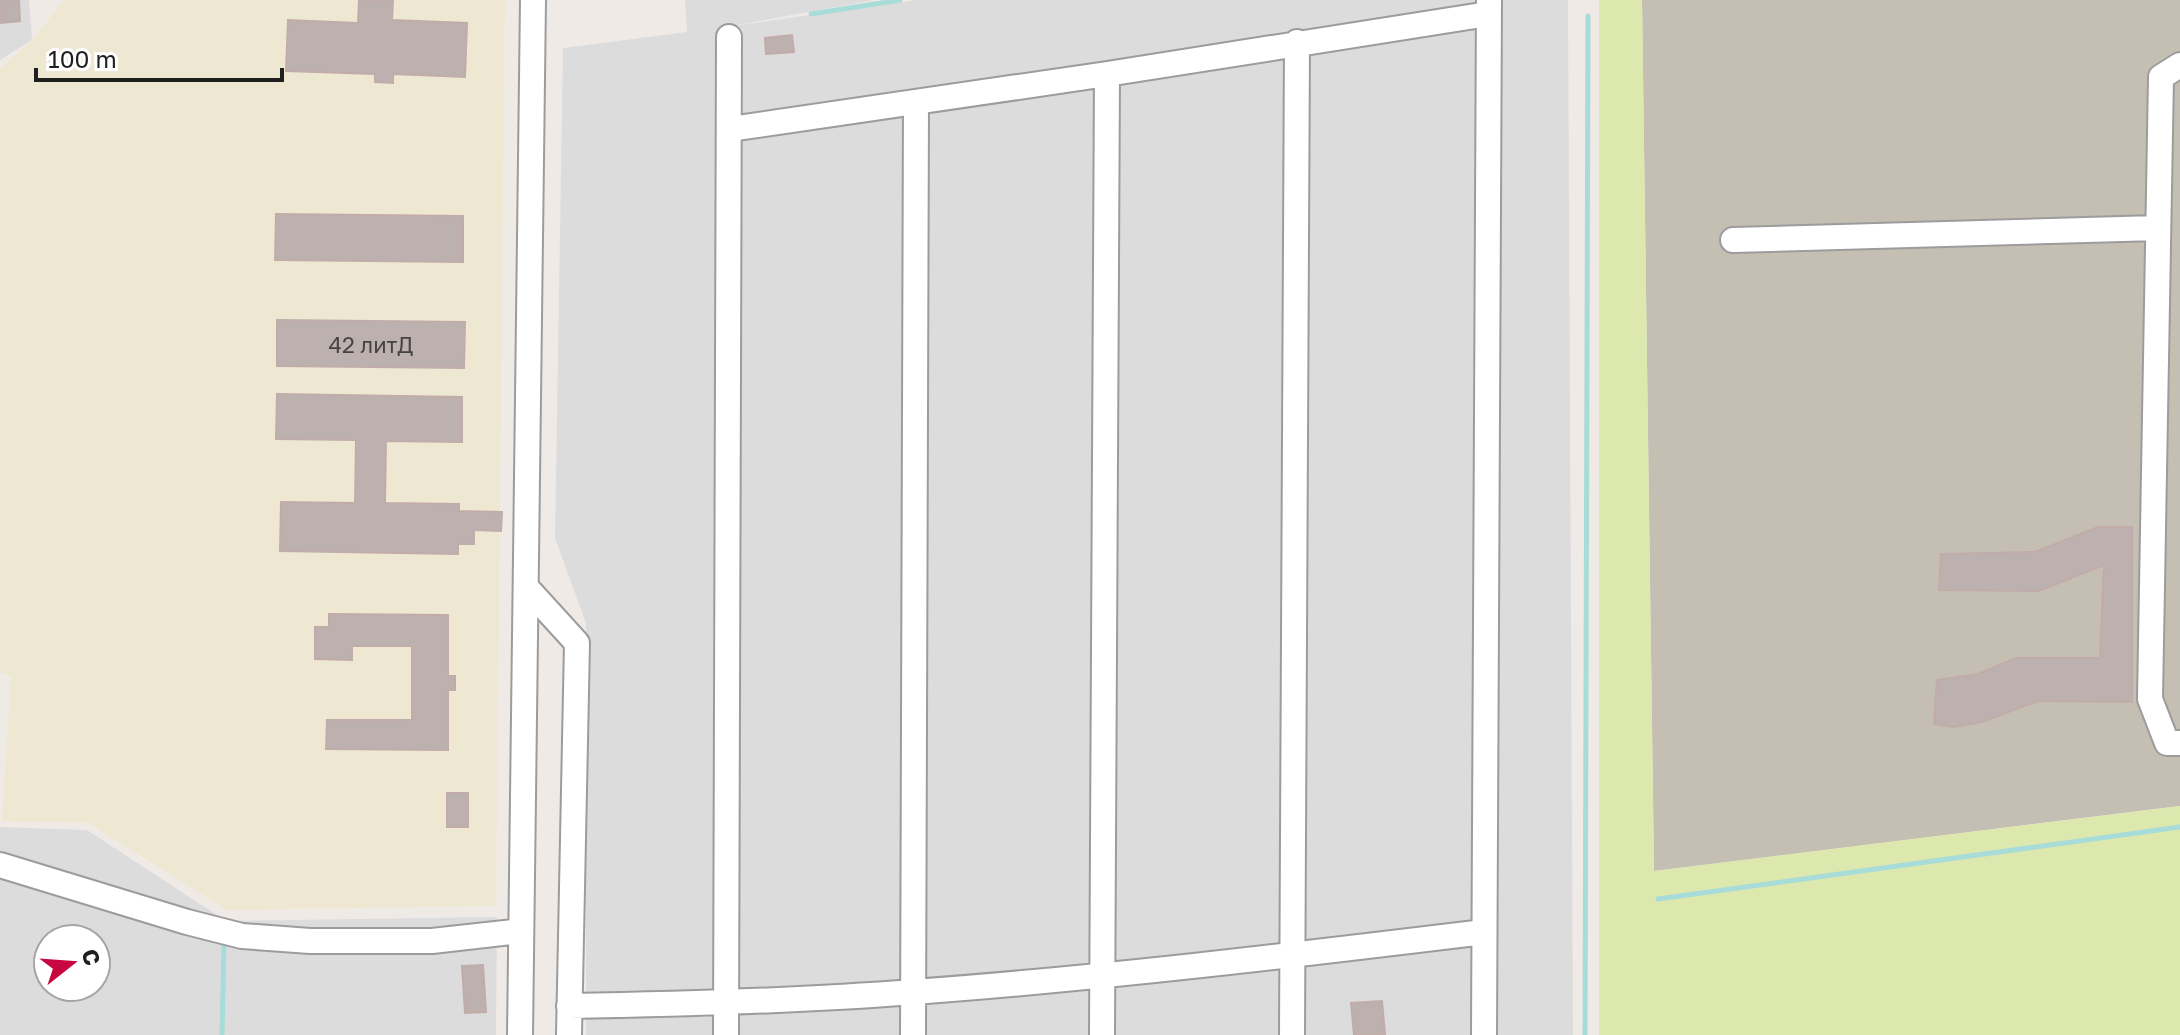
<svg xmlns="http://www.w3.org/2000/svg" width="2180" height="1035" font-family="'Golos Text',sans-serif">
	<rect width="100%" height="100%" fill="#f0eae6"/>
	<path fill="#dddcdd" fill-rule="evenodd" d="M0 0H29L32 40 0 60Z
		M685 0H875L732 26 916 0H1568L1573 1035H586V623L555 538 563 48 687 32Z
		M0 827 87 830 226 921 497 917 496 1035H0ZM48 939H96V987H48Z"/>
	<path fill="#c4bfb2" d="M1642 0H2180V806L1654 871Z"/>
	<path fill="#eee8d2" d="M64 0H505L496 906 227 910 88 823 2 821 11 676 0 673V69L32 40Z"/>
	<path fill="#dce8ae" d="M1599 0H1642L1654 871 2180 806V1035H1599Z"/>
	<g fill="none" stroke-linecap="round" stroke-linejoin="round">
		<path stroke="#a8dcd8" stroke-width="5" d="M811 14 900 0
			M1658 899 2180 827
			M222 1035 224 943
			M1585 1035 1588 16"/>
	</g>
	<path fill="#bcb1af" stroke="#c1aca9" stroke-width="2" d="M0 0H19L20 21 0 23Z
		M359 0H393L392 20 467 23 465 77 393 74V83L375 82V74L286 71 288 20 358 23Z
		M792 35 794 52 766 54 765 38Z
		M276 214 463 216V262L275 260Z
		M277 320 465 322 464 368 277 366Z
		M277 394 462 397V442L386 441 385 503 459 504V511L502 512 501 531 474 530V544H458V554L280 551 281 502 355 503 356 440 276 439Z
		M2098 527H2132V702L2038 701 1982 722 1954 727 1934 724 1937 680 1978 674 2016 658H2100L2104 565 2039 591 1939 590 1941 554 2035 552Z
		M329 614 448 615V676H455V690H448V750L326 749 327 720H412V646H352V660L315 659V627H329Z
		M447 793H468V827H447Z
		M483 965 486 1012 465 1013 462 966Z
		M1382 1001 1385 1035H1354L1351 1003Z"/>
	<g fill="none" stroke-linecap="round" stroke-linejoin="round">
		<g stroke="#9c9c9c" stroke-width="28">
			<path id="minor" d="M2180 65 2161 77 2150 699 2167 743H2180
				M730 129 1107 74 1488 14
				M1733 240 2158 228
				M526 587 577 643 569 1035
				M0 865 187 922 242 936 310 941H432L521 931
				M569 1006C684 1004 799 1001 913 992 1104 978 1294 955 1484 932
				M520 1035 533 0
				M726 1035 729 37
				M913 1035 916 102
				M1102 1035 1107 74
				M1292 1035 1297 42
				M1484 1035 1489 0"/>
		</g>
		<use href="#minor" stroke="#fff" stroke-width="24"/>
	</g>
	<g text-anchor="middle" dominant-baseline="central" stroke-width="7" stroke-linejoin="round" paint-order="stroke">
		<g font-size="22" fill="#464443">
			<text x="371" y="344">42 литД</text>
		</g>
	</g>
	<g transform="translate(72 963) rotate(73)"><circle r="38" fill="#ffffff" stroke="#a5a5a5" stroke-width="2"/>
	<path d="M0-6L14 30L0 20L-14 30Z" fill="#c80740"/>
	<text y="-12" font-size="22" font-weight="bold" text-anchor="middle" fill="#1f1f1f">С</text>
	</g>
	<path d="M36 68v12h246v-12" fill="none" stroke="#1f1f1f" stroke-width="4"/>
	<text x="48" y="68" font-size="24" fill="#1f1f1f" stroke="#ffffff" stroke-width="6" paint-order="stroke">100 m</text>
</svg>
